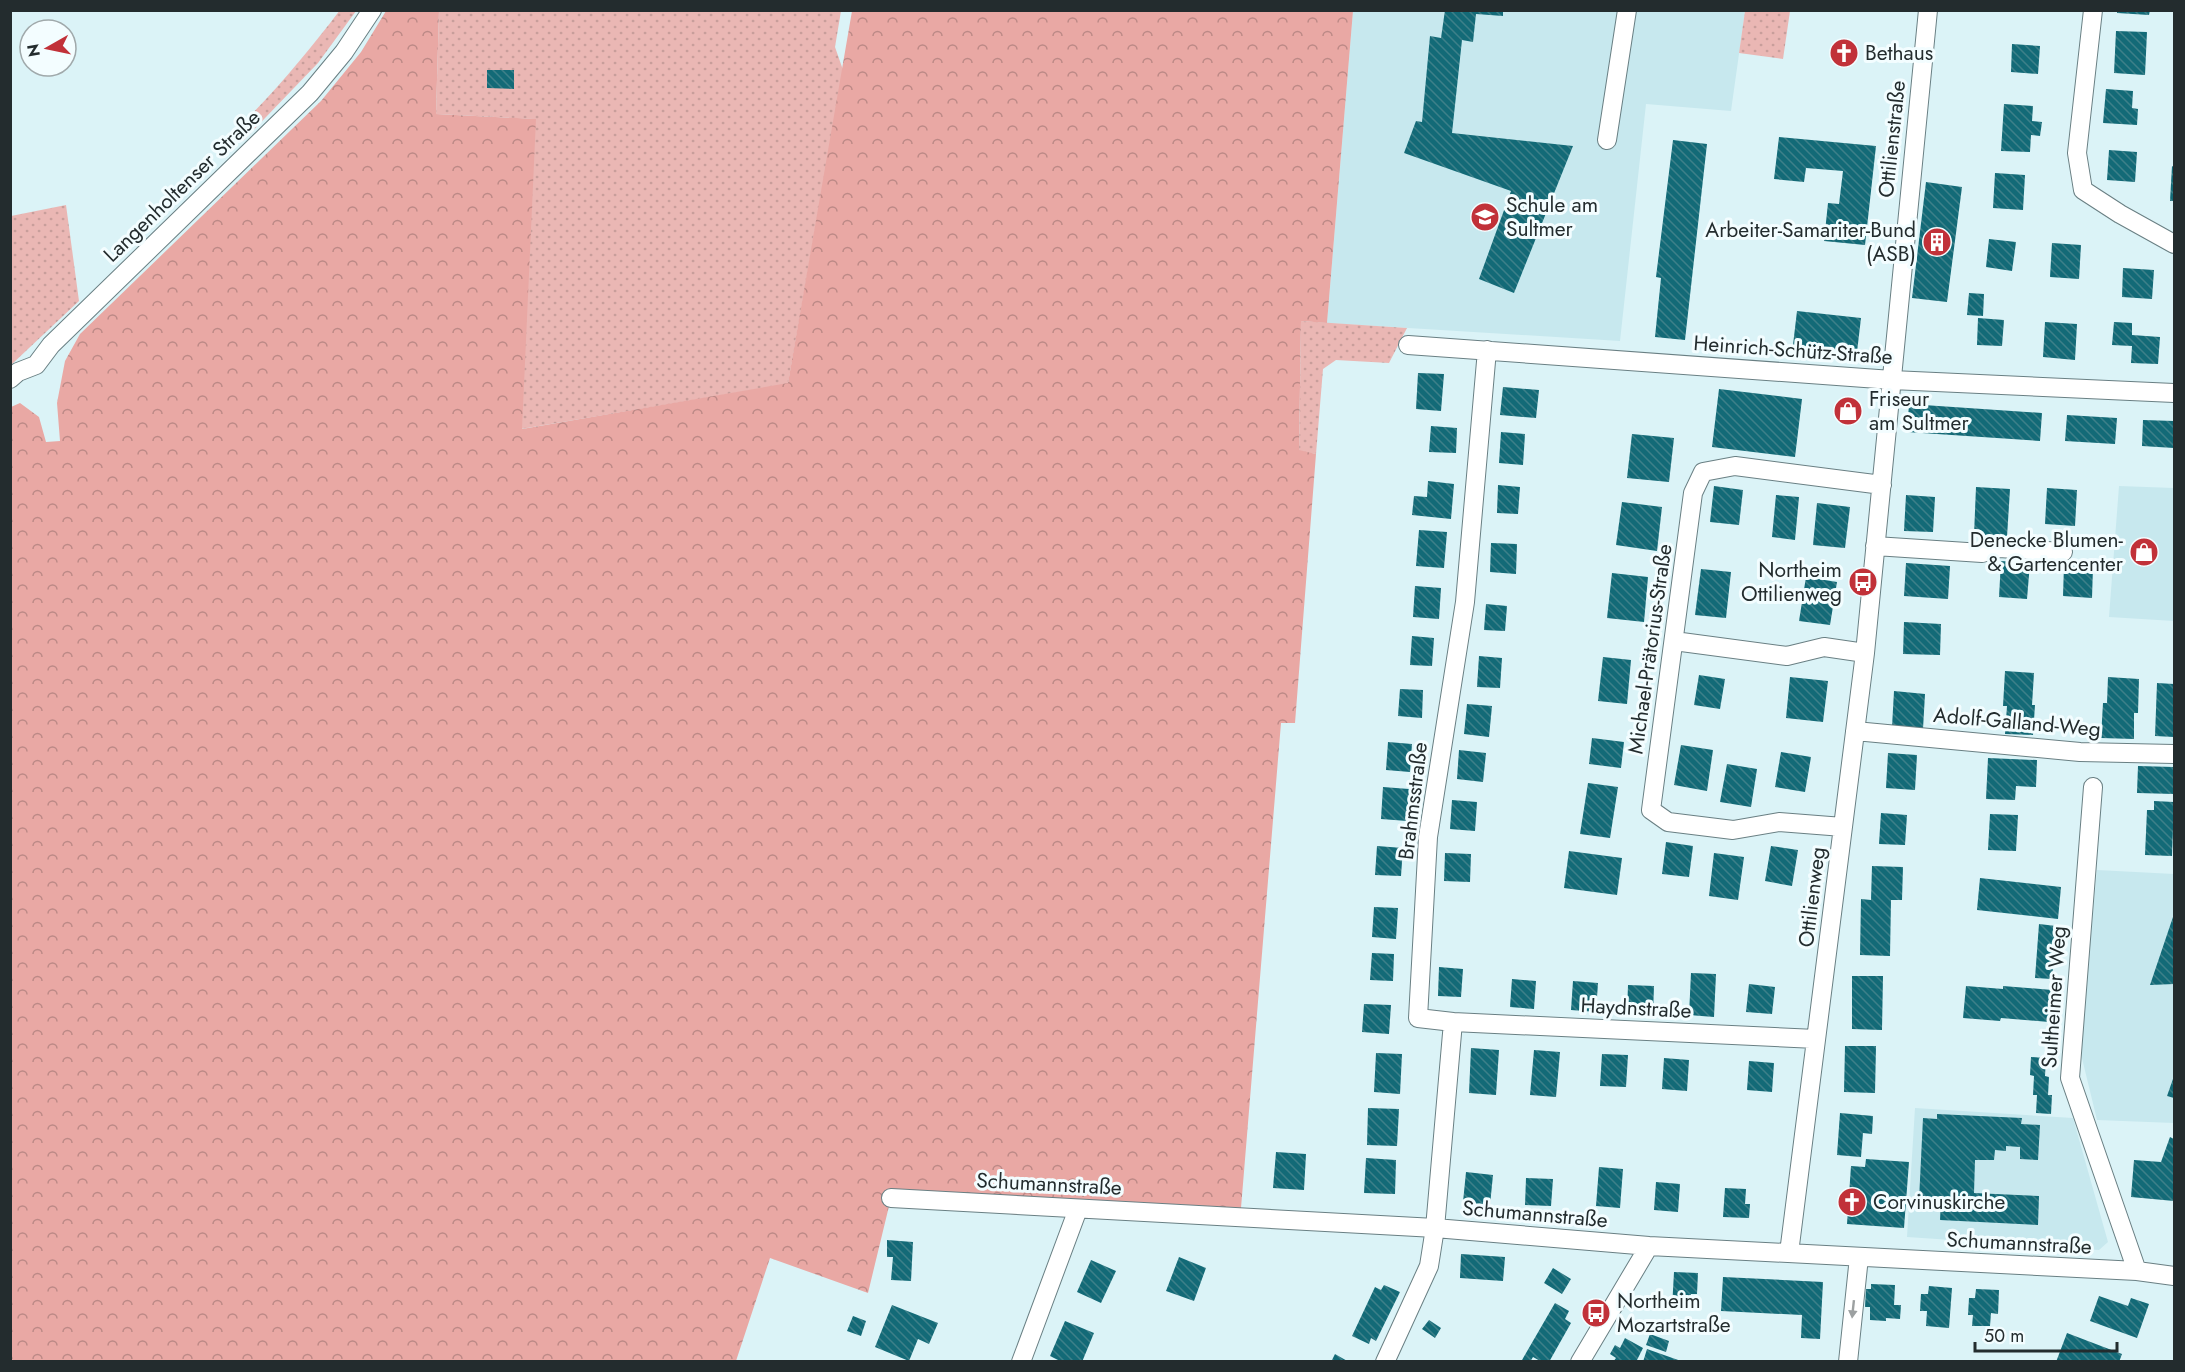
<svg xmlns="http://www.w3.org/2000/svg" width="2185" height="1372" font-family="Jost,sans-serif">
	<defs>
		<pattern id="grass-dots" width="8" height="8" patternUnits="userSpaceOnUse" patternTransform="scale(1.5)"><rect width="8" height="8" fill="#eab7b4"/><path d="M2 2h.1M6 6h.1" fill="none" stroke="#c89e9b" stroke-width="1.8" stroke-linecap="round"/></pattern>
		<pattern id="forest-crowns" width="20" height="18" patternUnits="userSpaceOnUse" patternTransform="scale(1.5)"><rect width="20" height="18" fill="#e9a8a4"/><path d="M2 6a3 3 0 1 1 6 0M12 15a3 3 0 1 1 6 0" fill="none" stroke="#bc8986"/></pattern>
		<pattern id="building-back-hatch" width="6" height="6" patternUnits="userSpaceOnUse" patternTransform="scale(1.5)"><rect width="6" height="6" fill="#136a77"/><path d="M-1 5l2 2M0 0l6 6M5-1l2 2" fill="none" stroke="#3e8089"/></pattern>
	</defs>
	<rect width="100%" height="100%" fill="#dbf3f7"/>
	<path fill="#c7e8ee" d="M1353 11H1745L1731 111 1646 104 1620 341 1327 323Z
		M2119 486 2174 488V621L2109 617Z
		M2097 870 2174 874V1123L2097 1120 2080 1050Z
		M1915 1108 2073 1118 2108 1242 2099 1250 1907 1237Z"/>
	<path fill="url(#grass-dots)" d="M340 10 356 11 318 63 243 141 241 125C277 89 309 51 340 10Z
		M439 11H841L835 47 843 70 788 384 521 429 534 119 436 114Z
		M1745 11H1790L1783 59 1739 53Z
		M66 205 79 301 11 365V216Z
		M1301 321 1407 328 1389 363 1336 360 1323 369 1316 454 1299 451Z"/>
	<path fill="url(#forest-crowns)" d="M386 11H439L436 114 536 119 522 429 788 383 852 11H1353L1327 323 1301 321 1299 450 1316 454 1295 723H1281L1241 1208 1022 1196 1021 1215 890 1202 868 1293 770 1258 736 1361 11 1362V407L20 403 39 417 46 442 60 441 57 403 65 361 80 334 321 101 361 52Z"/>
	<path fill="url(#building-back-hatch)" d="M1445 10H1503V16L1476 14 1473 42 1462 40 1452 133 1573 146 1514 293 1479 279 1511 191 1404 153 1416 121 1422 122 1430 36 1441 38Z
		M2117 10H2150L2149 15 2117 13Z
		M2116 31 2147 32 2145 75 2114 73Z
		M2012 44 2040 46 2038 74 2011 72Z
		M487 70H514V89L487 88Z
		M2106 89 2133 91 2132 108 2138 109 2137 125 2103 123Z
		M2004 104 2033 106 2032 121 2042 122 2040 136 2031 135 2030 152 2001 151Z
		M1779 137 1876 146 1865 245 1824 241 1828 203 1839 204 1843 171 1806 168 1804 182 1774 179Z
		M1673 140 1707 144 1685 340 1655 337 1661 278 1656 277Z
		M2109 150 2137 152 2135 182 2107 180Z
		M2172 166 2174 167V201H2170Z
		M1995 173 2025 175 2023 210 1993 208Z
		M1926 182 1962 187 1947 302 1912 298Z
		M1989 239 2016 242 2012 271 1986 267Z
		M2052 243 2081 245 2079 279 2050 277Z
		M2123 268 2154 270 2152 299 2122 297Z
		M1969 293 1984 294 1983 316 1967 315Z
		M1797 311 1861 318 1857 352 1793 345Z
		M1978 318 2004 320 2002 346 1977 345Z
		M2045 322 2077 324 2075 360 2043 357Z
		M2114 322 2132 323V335L2160 337 2158 364 2131 363 2132 346 2112 345Z
		M1418 373 1444 374 1441 411 1416 409Z
		M1503 387 1539 390 1536 418 1500 415Z
		M1719 389 1802 399 1795 457 1712 447Z
		M1909 404 2042 413 2040 441 1907 432Z
		M2067 415 2117 418 2115 444 2065 441Z
		M2143 420 2174 421V448L2142 446Z
		M1431 426 1457 428 1456 453 1429 452Z
		M1501 432 1525 434 1523 465 1499 463Z
		M1632 434 1674 438 1669 482 1627 478Z
		M1428 481 1454 484 1451 519 1412 515 1414 496 1427 497Z
		M1498 485 1520 487 1518 514 1497 513Z
		M1714 486 1743 490 1739 525 1710 522Z
		M1976 487 2010 489 2007 537 1974 535Z
		M2047 488 2077 490 2075 526 2045 524Z
		M1776 495 1799 497 1795 540 1772 537Z
		M1906 495 1935 497 1933 532 1904 531Z
		M1622 502 1662 507 1657 551 1616 545Z
		M1817 503 1850 507 1845 548 1813 545Z
		M1419 530 1447 532 1444 568 1416 566Z
		M1491 543 1517 544 1516 574 1490 572Z
		M2001 561 2030 563 2027 599 1999 597Z
		M1906 563 1950 566 1948 599 1904 596Z
		M2064 565 2093 567 2092 598 2063 596Z
		M1701 569 1731 572 1726 618 1695 615Z
		M1612 573 1648 577 1644 622 1607 618Z
		M1806 577 1837 582 1830 625 1799 621Z
		M1415 586 1441 588 1439 619 1413 617Z
		M1486 604 1507 606 1505 631 1484 630Z
		M1904 622 1941 624 1940 655 1903 654Z
		M1412 636 1434 638 1432 666 1410 665Z
		M1479 656 1502 658 1500 688 1477 687Z
		M1603 657 1631 660 1627 704 1598 701Z
		M2005 671 2034 673 2032 705H2035L2033 735 2005 734 2007 706H2003Z
		M1699 675 1725 679 1720 709 1694 705Z
		M1790 677 1828 681 1823 722 1786 718Z
		M2108 677 2139 679 2138 713H2134V739L2101 738 2103 703H2107Z
		M2157 683 2174 684V737L2155 736Z
		M1400 689 1423 690 1422 718 1398 716Z
		M1894 691 1925 694 1923 729 1892 727Z
		M1467 704 1492 706 1489 737 1464 734Z
		M1592 738 1624 742 1621 768 1589 764Z
		M1388 742 1412 744 1410 772 1386 770Z
		M1681 745 1713 750 1707 791 1674 785Z
		M1459 750 1486 753 1483 782 1457 779Z
		M1781 752 1811 757 1805 792 1775 787Z
		M1888 753 1917 755 1915 790 1886 788Z
		M1988 758 2037 760 2036 787 2016 786 2015 800 1986 799Z
		M1727 764 1757 769 1751 807 1720 802Z
		M2138 766 2174 767V794L2137 793Z
		M1588 783 1618 787 1610 838 1580 834Z
		M1383 787 1409 789 1407 821 1381 819Z
		M1452 800 1477 802 1475 831 1450 829Z
		M2154 801 2174 802 2172 856 2145 855 2147 810H2154Z
		M1881 813 1907 815 1905 845 1879 844Z
		M1990 814 2018 815 2016 851 1988 850Z
		M1666 842 1693 846 1689 877 1662 874Z
		M1377 846 1403 848 1401 876 1375 875Z
		M1771 846 1798 850 1792 886 1765 881Z
		M1569 851 1622 858 1617 895 1564 888Z
		M1445 853 1471 854 1470 882 1444 881Z
		M1714 853 1744 857 1738 900 1709 896Z
		M1872 866 1903 867 1902 900H1891L1890 956 1860 955 1861 899 1871 900Z
		M1980 878 2061 887 2058 919 1977 910Z
		M1374 907 1398 908 1396 939 1372 937Z
		M2174 914V984L2150 985Z
		M2039 924 2056 926 2052 979 2035 978Z
		M1372 953 1394 954 1393 981 1370 980Z
		M1439 967 1463 969 1461 997 1438 996Z
		M1691 973 1716 974 1714 1017 1689 1015Z
		M1852 976H1883L1882 1030 1852 1029Z
		M1512 979 1536 981 1534 1009 1510 1007Z
		M1573 981 1598 983 1596 1012 1571 1010Z
		M1749 984 1775 987 1772 1014 1746 1012Z
		M1628 985 1654 986 1653 1014 1627 1013Z
		M1966 986 2003 989V986L2052 990 2049 1022 2001 1018 2000 1021 1963 1018Z
		M1364 1004 1391 1005 1389 1034 1362 1032Z
		M1845 1046H1876L1875 1093 1844 1092Z
		M1471 1048 1499 1050 1496 1095 1469 1093Z
		M1534 1050 1560 1052 1556 1097 1530 1095Z
		M1376 1053 1402 1054 1400 1094 1374 1092Z
		M1602 1054 1628 1055 1626 1087 1600 1086Z
		M2031 1057 2046 1058 2045 1076 2049 1077 2048 1095H2052L2051 1114 2036 1113 2037 1095H2033L2034 1076 2030 1075Z
		M1664 1058 1689 1060 1687 1091 1662 1089Z
		M1749 1061 1774 1063 1772 1092 1747 1090Z
		M2174 1076V1098L2167 1096Z
		M1368 1108 1399 1109 1397 1146 1367 1145Z
		M1840 1113 1873 1116 1872 1134 1863 1133 1861 1157 1837 1155Z
		M1937 1114 2022 1118 2021 1124 2040 1125 2038 1160 2020 1159V1147L2006 1146V1151L1995 1150 1994 1160H1975L1974 1193 2039 1196 2038 1225 1940 1220 1941 1201 1919 1200 1923 1118 1937 1119Z
		M2170 1137 2174 1139V1201L2131 1197 2134 1160 2161 1162Z
		M1276 1152 1306 1154 1304 1190 1273 1188Z
		M1366 1158 1396 1160 1395 1194 1364 1193Z
		M1866 1159 1909 1162 1904 1228 1847 1224 1851 1166 1865 1167Z
		M1599 1167 1623 1169 1620 1208 1596 1206Z
		M1466 1172 1493 1175 1490 1205 1463 1202Z
		M1526 1178 1553 1179 1551 1206 1525 1205Z
		M1656 1182 1680 1184 1678 1212 1654 1210Z
		M1725 1188 1746 1189 1745 1204H1750L1749 1218 1723 1217Z
		M887 1240 913 1242 911 1281 891 1280 893 1257H887Z
		M1461 1254 1505 1257 1503 1281 1460 1278Z
		M1179 1257 1206 1268 1194 1301 1166 1291Z
		M1091 1260 1116 1271 1101 1303 1077 1292Z
		M1553 1268 1571 1279 1562 1294 1544 1283Z
		M1674 1272 1698 1273 1697 1294H1691L1690 1309 1672 1308Z
		M1723 1277 1823 1282 1820 1339 1801 1338 1802 1315 1721 1311Z
		M1871 1284 1895 1285 1894 1305H1901L1900 1319 1886 1318V1321L1870 1320V1307H1865L1866 1289H1871Z
		M1384 1285 1400 1292 1376 1341 1371 1338 1369 1344 1352 1336 1375 1287 1381 1290Z
		M1929 1286 1952 1288 1949 1328 1926 1326 1927 1311H1920L1921 1294H1928Z
		M1976 1289 1999 1290 1998 1314 1991 1313 1990 1326H1972L1973 1315H1968L1969 1298H1975Z
		M2099 1296 2128 1306 2131 1298 2149 1304 2137 1338 2090 1321Z
		M1555 1303 1569 1311 1565 1319 1571 1323 1549 1362H1542L1533 1357 1530 1362H1524L1522 1360Z
		M892 1305 938 1323 929 1344 918 1339 909 1361 875 1347Z
		M853 1316 866 1321 861 1336 847 1331Z
		M1429 1320 1441 1328 1435 1338 1422 1329Z
		M1065 1321 1094 1333 1082 1362H1058V1360L1050 1356Z
		M2067 1333 2122 1354 2119 1362H2056Z
		M1650 1334 1669 1341 1666 1352 1646 1345Z
		M1625 1338 1643 1348 1636 1362H1613L1616 1358 1610 1354 1615 1345 1620 1348Z
		M1647 1349 1681 1361V1362H1643Z
		M1335 1354 1349 1362H1331Z"/>
	<g fill="none" stroke-linecap="round" stroke-linejoin="round">
		<g stroke="#697f83" stroke-width="20">
			<path id="street" d="M2093 10 2077 153 2083 190 2120 214 2174 244
				M1607 140 1627 10
				M1408 345 1892 380 2174 393
				M10 379 18 372 36 365 51 345 310 93 344 52 372 10
				M1875 546 1982 553 1999 548 2063 552
				M1674 641 1787 656 1824 647 1865 653
				M1855 731 2080 752 2174 754
				M2093 787 2070 1078 2137 1271
				M1843 827 1779 822 1733 830 1668 822 1651 810 1693 493 1703 472 1735 466 1882 485
				M1453 1022 1816 1039
				M891 1198 1435 1228 1649 1246 2137 1271 2174 1276
				M1789 1253 1865 653 1928 10
				M1021 1362 1078 1209
				M1385 1362 1429 1266 1435 1228 1453 1022 1418 1018 1428 837 1465 602 1487 350
				M1580 1362 1649 1246
				M1848 1362 1859 1257"/>
		</g>
		<use href="#street" stroke="#fff" stroke-width="18"/>
	</g>
	<defs><path id="oneway-solid" d="M-6-.8H1V-3.2L6.5 0L1 3.2V.8H-6Z" transform="scale(1.5)"/></defs>
	<use fill="#9ca0a1" href="#oneway-solid" transform="translate(1853 1309) rotate(96)"/>
	<defs>
		<g id="church-disc" transform="scale(1.5)"><circle r="9.5" fill="#c13139" stroke="#f3fdff"/><path d="M-1.2-6h2.4v3.5h3.3v2.4h-3.3V6h-2.4V-.1h-3.3v-2.4h3.3Z" fill="#fff"/></g>
		<g id="school-disc" transform="scale(1.5)"><circle r="9.5" fill="#c13139" stroke="#f3fdff"/><path d="M0-5L7-2L0 1L-7-2ZM-4 1L0 2.5L4 1V4Q0 6-4 4Z" fill="#fff"/></g>
		<g id="building-disc" transform="scale(1.5)"><circle r="9.5" fill="#c13139" stroke="#f3fdff"/><path d="M-4-6H4V6H1V3H-1V6H-4ZM-2.5-4.3h1.7v1.8h-1.7ZM.8-4.3h1.7v1.8H.8ZM-2.5-1h1.7V.8h-1.7ZM.8-1h1.7V.8H.8Z" fill="#fff"/></g>
		<g id="shop-disc" transform="scale(1.5)"><circle r="9.5" fill="#c13139" stroke="#f3fdff"/><path d="M-5-2.5h2.3a2.7 3.5 0 0 1 5.4 0H5L5.5 6h-11ZM-1.5-2.5h3a1.5 2.3 0 0 0-3 0Z" fill="#fff"/></g>
		<g id="bus-disc" transform="scale(1.5)"><circle r="9.5" fill="#c13139" stroke="#f3fdff"/><path d="M-5-6H5V4H4V6H2V4H-2V6H-4V4H-5ZM-3.5-4V0h7V-4ZM-3.5 1.2v1.5H-2V1.2ZM2 1.2v1.5H3.5V1.2Z" fill="#fff"/></g>
	</defs>
	<g fill-rule="evenodd">
		<use href="#church-disc" x="1844" y="53"/>
		<use href="#school-disc" x="1485" y="217"/>
		<use href="#building-disc" x="1937" y="242"/>
		<use href="#shop-disc" x="1848" y="411"/>
		<use href="#shop-disc" x="2144" y="552"/>
		<use href="#bus-disc" x="1863" y="582"/>
		<use href="#church-disc" x="1852" y="1202"/>
		<use href="#bus-disc" x="1596" y="1313"/>
	</g>
	<g text-anchor="middle" dominant-baseline="central" stroke-width="6" stroke-linejoin="round" paint-order="stroke">
		<g font-size="21" fill="#232c2e" stroke="#f3fdff" text-anchor="start">
			<text x="1865" y="53">Bethaus</text>
			<text x="1506" y="205">Schule am<tspan x="1506" dy="24">Sultmer</tspan></text>
			<text x="1916" y="230" text-anchor="end">Arbeiter-Samariter-Bund<tspan x="1916" dy="24">(ASB)</tspan></text>
			<text x="1869" y="399">Friseur<tspan x="1869" dy="24">am Sultmer</tspan></text>
			<text x="2123" y="540" text-anchor="end">Denecke Blumen-<tspan x="2123" dy="24">&amp; Gartencenter</tspan></text>
			<text x="1842" y="570" text-anchor="end">Northeim<tspan x="1842" dy="24">Ottilienweg</tspan></text>
			<text x="1873" y="1202">Corvinuskirche</text>
			<text x="1617" y="1301">Northeim<tspan x="1617" dy="24">Mozartstraße</tspan></text>
		</g>
		<g font-size="21" fill="#232c2e" stroke="#f3fdff">
			<text transform="translate(1892 139) rotate(-84)">Ottilienstraße</text>
			<text transform="translate(182 186) rotate(-44)">Langenholtenser Straße</text>
			<text transform="translate(1793 350) rotate(4)">Heinrich-Schütz-Straße</text>
			<text transform="translate(1650 649) rotate(-82)">Michael-Prätorius-Straße</text>
			<text transform="translate(2017 722) rotate(5)">Adolf-Galland-Weg</text>
			<text transform="translate(1413 801) rotate(-83)">Brahmsstraße</text>
			<text transform="translate(1812 897) rotate(-83)">Ottilienweg</text>
			<text transform="translate(2054 997) rotate(-86)">Sultheimer Weg</text>
			<text transform="translate(1636 1008) rotate(3)">Haydnstraße</text>
			<text transform="translate(1049 1184) rotate(3)">Schumannstraße</text>
			<text transform="translate(1535 1214) rotate(5)">Schumannstraße</text>
			<text transform="translate(2019 1243) rotate(3)">Schumannstraße</text>
		</g>
	</g>
	<rect width="2185" height="1372" fill="none" stroke="#232c2e" stroke-width="24"/>
	<g transform="translate(48 48) rotate(261)"><circle r="28" fill="#f3fdff" stroke="#a0a9ab" stroke-width="1.5"/>
	<path d="M0-4.5L10 22L0 15L-10 22Z" fill="#c13139"/>
	<text y="-9" font-size="16" font-weight="bold" text-anchor="middle" fill="#232c2e">N</text>
	</g>
	<path d="M1975 1342v9h142v-9" fill="none" stroke="#232c2e" stroke-width="3"/>
	<text x="1984" y="1342" font-size="18" fill="#232c2e" stroke="#f3fdff" stroke-width="4.5" paint-order="stroke">50 m</text>
</svg>
